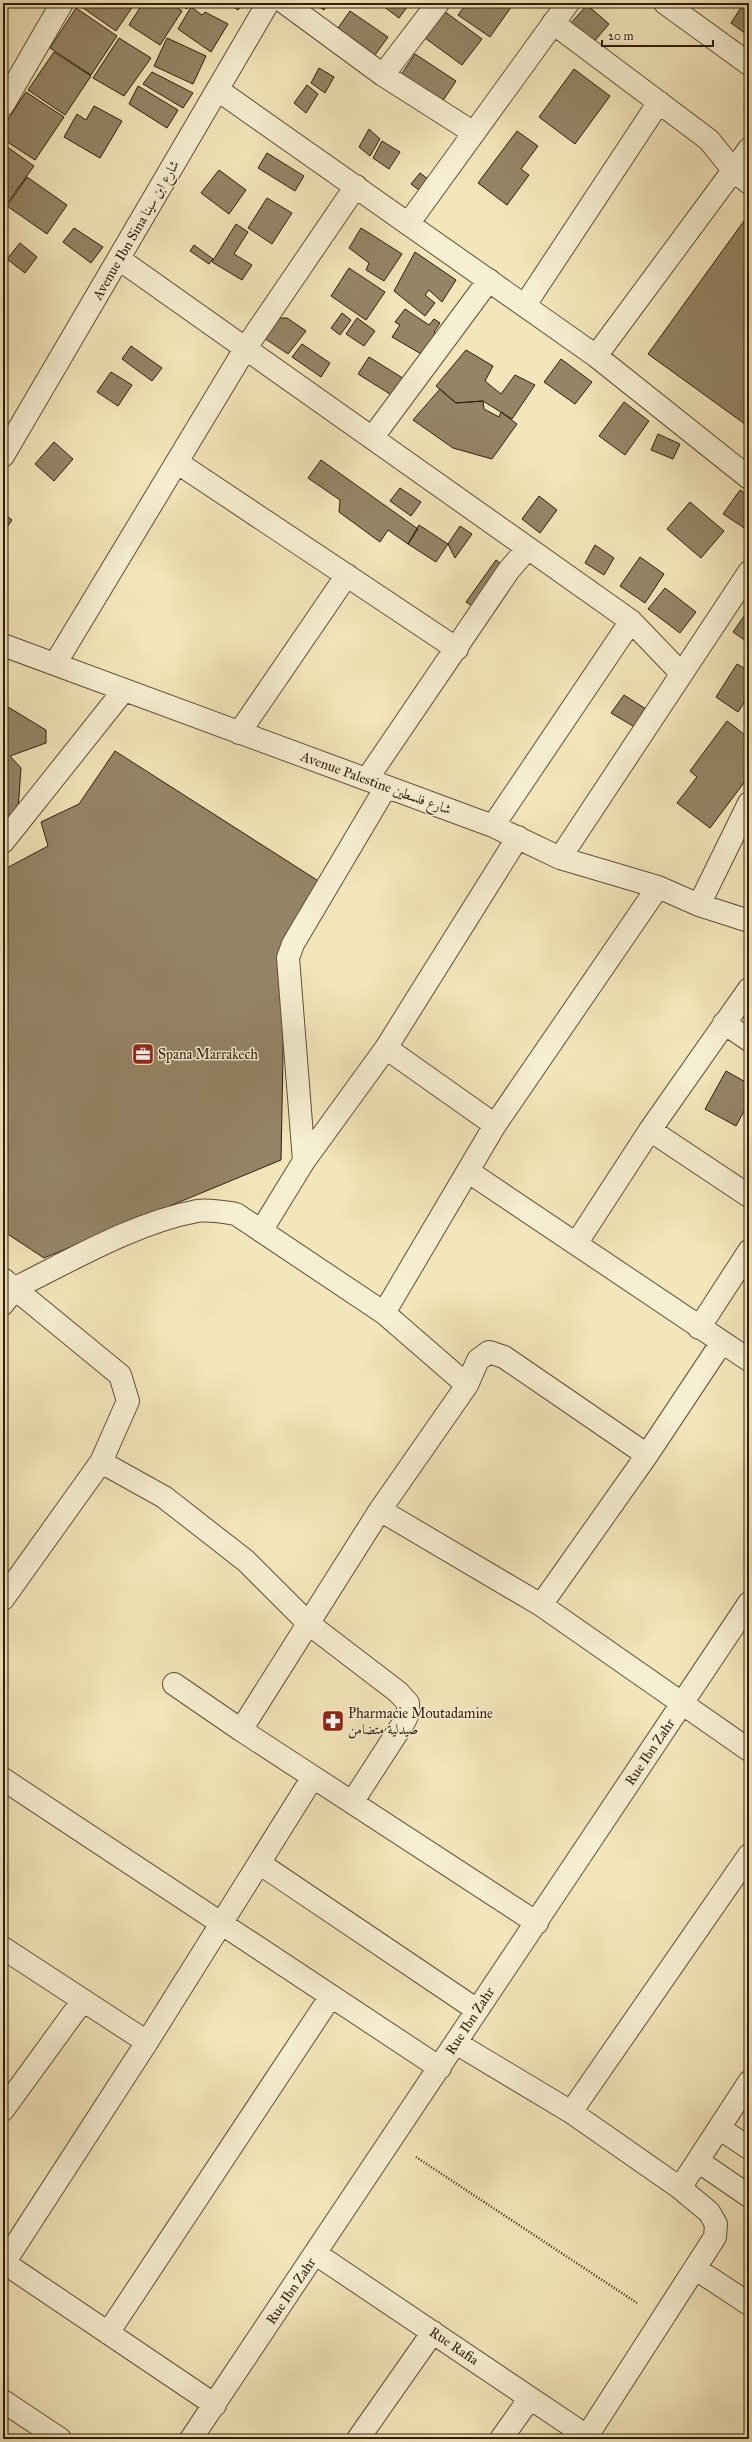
<svg xmlns="http://www.w3.org/2000/svg" width="752" height="2442" font-family="'IM FELL Great Primer',Amiri,serif">
	<rect width="100%" height="100%" fill="#f3e6ba"/>
	<filter id="stains"><feTurbulence type="fractalNoise" baseFrequency=".005" numOctaves="4"/><feColorMatrix values="0 0 0 0 .2 0 0 0 0 .09 0 0 0 0 .02 0 0 0 .5 -.17"/></filter>
	<radialGradient id="worn" r=".72"><stop offset=".6" stop-color="#630" stop-opacity="0"/><stop offset="1" stop-color="#630" stop-opacity=".3"/></radialGradient>
	<path fill="#958567" stroke="#2f1c0e" d="M76 3H135L116 31Z
		M143 3H169L182 11 160 45 129 25Z
		M178 3H191L187 9Z
		M227 3H243L238 10Z
		M313 3H329L324 10Z
		M379 3H410L399 18Z
		M467 3H514L490 37 458 15Z
		M744 3 749 7V36L731 23Z
		M587 5 609 24 592 44 570 24Z
		M191 7 202 15 205 12 228 24 211 52 178 29Z
		M76 8 117 36 91 75 50 48Z
		M350 11 388 37 375 55 338 28Z
		M444 11 482 39 462 65 425 38Z
		M119 38 151 58 124 96 93 78Z
		M167 38 206 56 193 84 154 66Z
		M54 52 91 76 65 115 28 90Z
		M415 54 456 81 442 102 401 75Z
		M319 68 334 77 325 93 311 83Z
		M574 69 610 96 575 144 539 117Z
		M152 72 193 93 183 108 143 84Z
		M307 85 318 94 306 113 294 103Z
		M138 86 178 110 167 128 129 104Z
		M26 92 64 117 35 160 3 139V127Z
		M94 106 122 121 100 158 64 137 77 114 86 120Z
		M369 129 380 139 370 156 359 147Z
		M517 131 538 146 521 169 529 175 507 205 478 183Z
		M382 141 400 152 389 169 373 158Z
		M3 144 34 166 6 205 3 203Z
		M267 153 304 176 295 191 258 168Z
		M219 170 246 190 229 214 201 193Z
		M420 173 432 182 424 194 411 184Z
		M27 177 67 205 47 234 7 206Z
		M267 198 292 213 272 244 248 228Z
		M749 214V427L648 354Z
		M236 224 248 232 234 254 252 265 242 280 212 262Z
		M74 228 103 247 91 263 63 242Z
		M361 228 402 254 384 281 366 270 369 263 349 248Z
		M20 243 37 257 25 273 7 259Z
		M194 245 213 259 209 264 190 251Z
		M415 252 456 280 442 302 429 290 425 295 435 303 425 316 394 291Z
		M349 268 385 292 366 320 331 296Z
		M405 309 429 325 434 319 440 323 434 332 439 335 423 355 392 337 400 325 395 322Z
		M342 313 351 320 340 335 331 328Z
		M274 318H287L306 331 288 354 261 336Z
		M357 318 375 331 364 346 346 334Z
		M302 344 330 363 321 377 292 357Z
		M131 346 162 368 152 381 122 359Z
		M466 350 493 366 485 381 501 394 515 375 535 385 512 419 483 401 456 403 436 386Z
		M369 357 409 382 398 399 358 374Z
		M561 359 592 382 575 404 544 382Z
		M111 372 132 385 118 406 97 392Z
		M440 389 456 403 483 401 484 409 499 417 501 412 517 424 492 459 453 448 413 420Z
		M624 402 649 421 625 455 599 436Z
		M658 434 680 444 673 459 651 450Z
		M54 442 73 459 54 481 35 464Z
		M321 460 418 529 408 544 388 530 380 542 339 512 340 500 308 478Z
		M400 488 421 502 411 516 390 501Z
		M740 490 749 496V531L723 514Z
		M539 496 557 510 540 533 522 519Z
		M690 502 724 531 701 558 667 529Z
		M3 513 12 520 3 533Z
		M419 525 448 544 436 562 408 544Z
		M460 526 472 534 455 558 448 544Z
		M595 545 614 558 604 575 585 563Z
		M640 557 664 574 645 603 620 586Z
		M496 560 509 570 479 611 466 602Z
		M665 588 696 612 680 633 648 609Z
		M749 609V643L733 632Z
		M737 664 749 671V695L738 712 716 697Z
		M624 695 649 711 638 729 611 713Z
		M3 704 46 730V743L10 756 21 768 18 810 13 816 3 812Z
		M727 721 749 738V776L710 828 677 803 697 777 690 771Z
		M115 751 320 882 285 949 281 1160 44 1258 3 1231V870L48 846 41 822 79 804Z
		M726 1071 749 1084V1102L736 1126 705 1109Z"/>
	<g fill="none" stroke-linecap="round" stroke-linejoin="round">
		<g stroke="#604e39" stroke-width="24">
			<path id="minor" d="M285 3 383 75 474 133
				M665 3 749 64
				M553 23 709 140 734 171 749 183
				M383 75 438 3
				M218 90 596 356 749 478
				M3 105 62 3
				M408 224 568 3
				M119 259 631 621 681 673
				M525 305 659 102
				M596 356 749 149
				M372 438 489 280
				M3 456 268 3
				M178 463 457 649
				M3 645 493 826 560 858 658 887 699 905 749 921
				M55 664 245 349 356 186
				M239 733 347 575
				M367 779 509 570 528 548
				M493 826 631 621
				M3 842 124 690
				M560 858 749 572
				M699 905 749 803
				M724 1023 749 1040
				M386 1048 495 1125
				M650 1130 749 1196
				M304 1161 288 958 293 944 386 787
				M469 1172 749 1360
				M261 1231 304 1161 386 1048 518 837
				M576 1244 650 1130 749 989
				M3 1279 120 1375 128 1401 101 1462 164 1497 246 1561 309 1624 398 1692 408 1703V1714L404 1722 353 1801
				M3 1304 15 1288C72 1260 134 1223 197 1211 210 1209 223 1212 236 1214L384 1313 467 1385
				M384 1313 495 1125 658 887
				M699 1328 749 1251
				M380 1510 541 1605 749 1750
				M3 1599 101 1462
				M541 1605 647 1455
				M174 1684 241 1730 537 1923
				M241 1730 380 1510 467 1385 478 1360 489 1352 504 1357 647 1455 722 1342
				M3 1779 440 2068
				M259 1863 477 2010
				M3 1948 147 2042
				M456 2043 571 2112 680 2188 709 2212 716 2224 715 2237 587 2436
				M3 2110 83 2000
				M571 2112 749 1855
				M719 2128 749 2148
				M698 2161 749 2196
				M680 2188 749 2082
				M316 2254 591 2439
				M3 2262 215 2405
				M4 2263 147 2042 313 1777
				M696 2269 749 2304
				M108 2333 331 1996
				M3 2401 60 2439
				M191 2439 749 1603
				M358 2439 433 2332
				M501 2439 530 2398"/>
		</g>
		<path stroke="#2f1c0e" stroke-width="2.5" stroke-dasharray="1 2" stroke-linecap="butt" d="M416 2157 637 2303"/>
		<use href="#minor" stroke="#f7efd2" stroke-width="22"/>
	</g>
	<defs>
		<g id="office-square" transform="scale(1.15)"><rect x="-9" y="-9" width="18" height="18" rx="4" fill="#8f2418" stroke="#f7efd2"/><path d="M-6-3h4V-5.5h4V-3h4V5H-6ZM-1-4.5V-3h2v-1.5ZM-6 0V1H6V0Z" fill="#fff"/></g>
		<g id="pharmacy-square" transform="scale(1.15)"><rect x="-9" y="-9" width="18" height="18" rx="4" fill="#8f2418" stroke="#f7efd2"/><path d="M-2-6h4v4h4v4h-4v4h-4v-4h-4v-4h4Z" fill="#fff"/></g>
	</defs>
	<g fill-rule="evenodd">
		<use href="#office-square" x="143" y="1054"/>
		<use href="#pharmacy-square" x="333" y="1721"/>
	</g>
	<g text-anchor="middle" dominant-baseline="central" stroke-width="3" stroke-linejoin="round" paint-order="stroke">
		<g font-size="14" fill="#2f1c0e" stroke="#f7efd2">
			<text transform="translate(136 230) rotate(-60)">Avenue Ibn Sina شارع ابن سينا</text>
			<text transform="translate(376 783) rotate(20)">Avenue Palestine شارع فلسطين</text>
			<text transform="translate(650 1752) rotate(-56)">Rue Ibn Zahr</text>
			<text transform="translate(470 2021) rotate(-57)">Rue Ibn Zahr</text>
			<text transform="translate(291 2291) rotate(-56)">Rue Ibn Zahr</text>
			<text transform="translate(454 2346) rotate(34)">Rue Rafia</text>
		</g>
		<g font-size="14" fill="#2f1c0e" stroke="#f7efd2" text-anchor="start">
			<text x="158" y="1054">Spana Marrakech</text>
			<text x="348" y="1713">Pharmacie Moutadamine<tspan x="348" dy="16">صيدلية متضامن</tspan></text>
		</g>
	</g>
	<rect width="752" height="2442" fill="none" stroke="#f3e6ba" stroke-width="16"/>
	<rect x="4" y="4" width="744" height="2434" fill="none" stroke="#2f1c0e" stroke-width="2"/>
	<rect x="8" y="8" width="736" height="2426" fill="none" stroke="#2f1c0e"/>
	<path d="M602 40v6h111v-6" fill="none" stroke="#2f1c0e" stroke-width="2"/>
	<text x="608" y="40" font-size="12" fill="#2f1c0e" stroke="#f7efd2" stroke-width="3" paint-order="stroke">20 m</text>
	<rect width="100%" height="100%" filter="url(#stains)"/>
	<rect width="100%" height="100%" fill="url(#worn)"/>
</svg>
